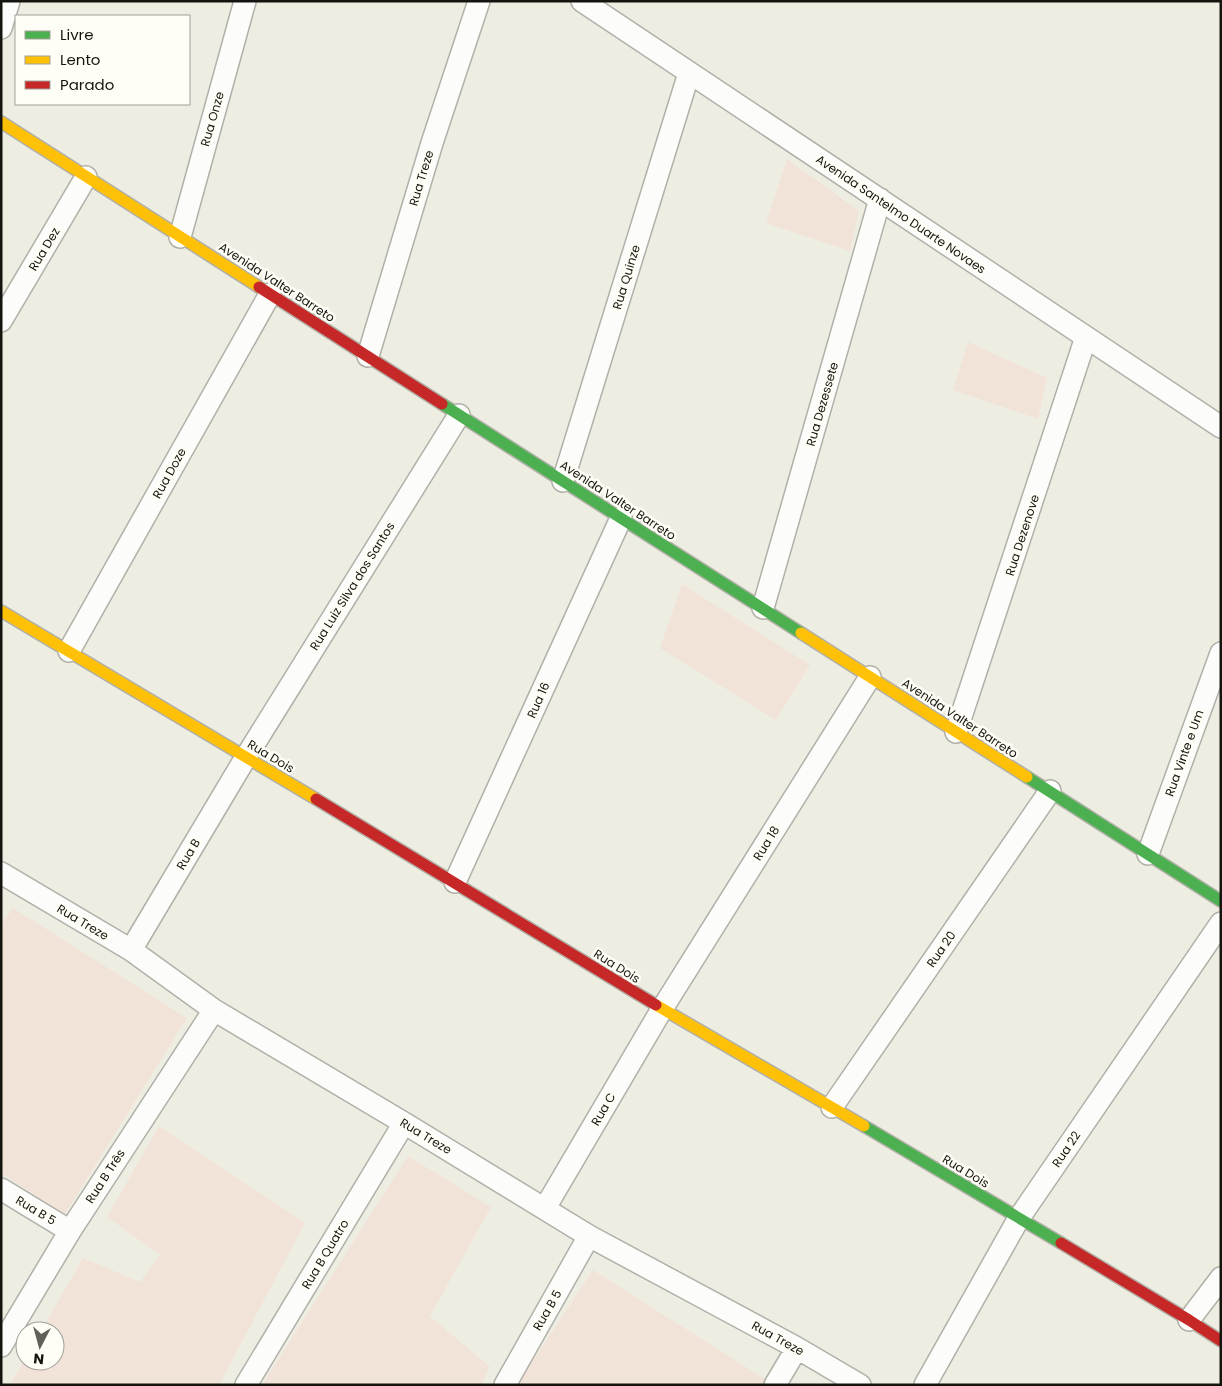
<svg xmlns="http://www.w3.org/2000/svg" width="1222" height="1386" font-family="Poppins,sans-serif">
	<rect width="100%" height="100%" fill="#eeede2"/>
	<path fill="#f2e3d9" d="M787 159 859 211 850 251 766 223Z
		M968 342 1047 378 1038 419 953 390Z
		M682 584 810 665 776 720 660 648Z
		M13 908 187 1018 65 1214 1 1173V925Z
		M159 1126 305 1223 219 1385H10L25 1359V1361H55V1331H41L83 1258 140 1282 160 1255 107 1217Z
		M408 1156 491 1207 430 1316 490 1367 481 1385H262Z
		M593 1270 768 1381 765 1385H517Z"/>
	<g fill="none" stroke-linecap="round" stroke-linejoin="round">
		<g stroke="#b1b0a8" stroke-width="24">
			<path id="street" d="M582 1 1221 427
				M1 28 9 1
				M180 237 245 1
				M1 321 86 177
				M368 356 432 143 479 1
				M563 481 689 73
				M763 608 880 199
				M69 651 270 294
				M956 732 1086 337
				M1148 854 1221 653
				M1 873 131 950 214 1010 404 1123 589 1236 797 1348 860 1385
				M455 882 621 518
				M131 950 246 757 459 415
				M832 1107 1050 791
				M1 1189 70 1231
				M545 1208 662 1009 870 677
				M1189 1320 1221 1278
				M1 1346 70 1231 214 1010
				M246 1385 404 1123
				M505 1385 589 1236
				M775 1385 797 1348
				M925 1385 1019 1218 1221 923"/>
		</g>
		<g stroke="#b1b0a8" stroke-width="14">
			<path id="fast" d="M442 404 801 633
				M1027 777 1221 901
				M864 1126 1061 1243"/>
		</g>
		<g stroke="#b1b0a8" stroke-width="14">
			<path id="slow" d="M1 122 259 287
				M1 611 316 799
				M801 633 1027 777
				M656 1005 864 1126"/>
		</g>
		<g stroke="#b1b0a8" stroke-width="14">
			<path id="jam" d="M259 287 442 404
				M316 799 656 1005
				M1061 1243 1189 1320 1221 1341"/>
		</g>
		<use href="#street" stroke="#fcfcfb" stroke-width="21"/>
		<use href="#fast" stroke="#4caf50" stroke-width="11"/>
		<use href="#slow" stroke="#ffc107" stroke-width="11"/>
		<use href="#jam" stroke="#c62828" stroke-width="11"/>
	</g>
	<g text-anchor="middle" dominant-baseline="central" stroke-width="5" stroke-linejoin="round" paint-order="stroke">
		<g font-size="12" fill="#15140e" stroke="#fffef6">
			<text transform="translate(212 119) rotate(-74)">Rua Onze</text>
			<text transform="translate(421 178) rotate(-73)">Rua Treze</text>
			<text transform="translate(901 214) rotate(34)">Avenida Santelmo Duarte Novaes</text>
			<text transform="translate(44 249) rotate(-59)">Rua Dez</text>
			<text transform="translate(626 277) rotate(-73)">Rua Quinze</text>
			<text transform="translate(277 282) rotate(33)">Avenida Valter Barreto</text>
			<text transform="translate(822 404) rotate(-74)">Rua Dezessete</text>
			<text transform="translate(169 473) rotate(-61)">Rua Doze</text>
			<text transform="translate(618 500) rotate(33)">Avenida Valter Barreto</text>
			<text transform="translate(1022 535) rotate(-72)">Rua Dezenove</text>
			<text transform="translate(352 586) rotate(-58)">Rua Luiz Silva dos Santos</text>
			<text transform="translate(538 700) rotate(-66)">Rua 16</text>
			<text transform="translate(960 718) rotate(33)">Avenida Valter Barreto</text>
			<text transform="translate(1184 753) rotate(-70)">Rua Vinte e Um</text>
			<text transform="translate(271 756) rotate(31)">Rua Dois</text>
			<text transform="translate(766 843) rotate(-58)">Rua 18</text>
			<text transform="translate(188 854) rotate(-59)">Rua B</text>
			<text transform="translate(83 922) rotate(31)">Rua Treze</text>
			<text transform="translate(941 949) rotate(-55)">Rua 20</text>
			<text transform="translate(617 966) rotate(32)">Rua Dois</text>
			<text transform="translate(603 1109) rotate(-60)">Rua C</text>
			<text transform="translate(426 1136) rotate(31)">Rua Treze</text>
			<text transform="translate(1066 1149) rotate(-56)">Rua 22</text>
			<text transform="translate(966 1171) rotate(31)">Rua Dois</text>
			<text transform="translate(105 1176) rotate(-57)">Rua B Três</text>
			<text transform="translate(36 1210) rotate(31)">Rua B 5</text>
			<text transform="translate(325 1254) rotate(-59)">Rua B Quatro</text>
			<text transform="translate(547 1310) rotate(-60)">Rua B 5</text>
			<text transform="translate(778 1338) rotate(29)">Rua Treze</text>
		</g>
	</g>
	<rect width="1222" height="1386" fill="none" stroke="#15140e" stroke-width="5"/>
	<rect x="15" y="15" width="175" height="90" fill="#fffef6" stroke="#a1a099"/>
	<rect x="25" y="31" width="25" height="8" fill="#4caf50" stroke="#a1a099"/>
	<text x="60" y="40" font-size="15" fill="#15140e">Livre</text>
	<rect x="25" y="56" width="25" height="8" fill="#ffc107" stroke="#a1a099"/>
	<text x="60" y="65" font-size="15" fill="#15140e">Lento</text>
	<rect x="25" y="81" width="25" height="8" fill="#c62828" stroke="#a1a099"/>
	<text x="60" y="90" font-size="15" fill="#15140e">Parado</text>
	<g transform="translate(40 1346) rotate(186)"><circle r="24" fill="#fffef6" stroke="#a1a099"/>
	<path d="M0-4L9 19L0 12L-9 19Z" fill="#616058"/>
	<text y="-8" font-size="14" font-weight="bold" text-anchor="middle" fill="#15140e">N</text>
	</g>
</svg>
